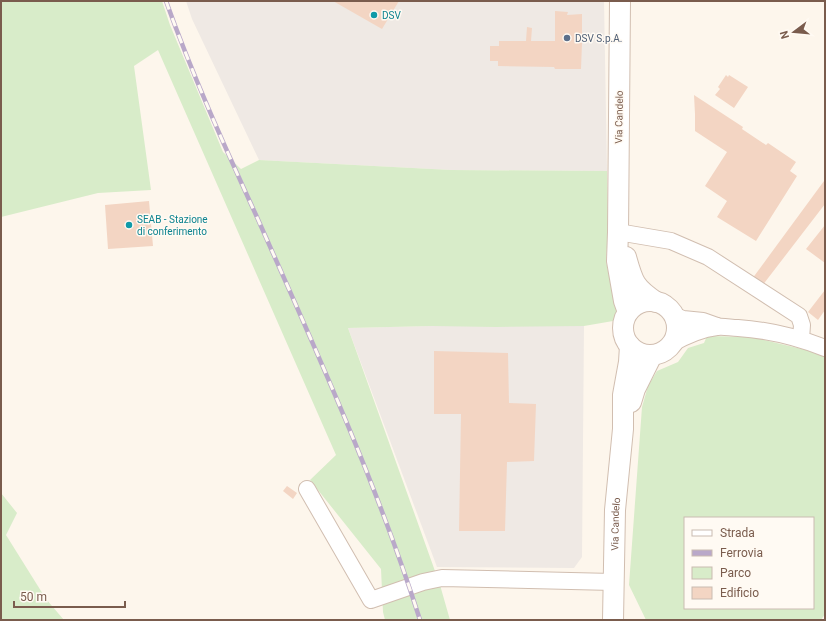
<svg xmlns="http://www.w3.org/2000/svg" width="826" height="621" font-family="Roboto,sans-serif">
	<rect width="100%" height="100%" fill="#fdf6ec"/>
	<path fill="#efe9e4" d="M186 1H604L607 171 451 170 259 160 192 19Z
		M432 326H584L582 557 574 568 437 567 348 328Z"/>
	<path fill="#d8ecc9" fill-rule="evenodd" d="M1 1H162L170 25 223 152 241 169 259 160 451 170 607 171 608 233 606 261 614 301 618 312 613 321 584 326 496 327 432 326 348 328 440 585 450 620H385L383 612 381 569 310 480 336 455 158 50 134 66 151 190 98 193 1 217Z
		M707 336 752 337 806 350 825 357V614L821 620H646L629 585 642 407 648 386 657 371 678 362 688 348 704 343ZM685 518H813V608H685Z
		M1 493 17 513 6 535 46 599 64 620H1Z"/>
	<path fill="#f3d5c3" d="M333 1H399L382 29Z
		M555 11 568 12 567 15 582 14V34L580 35V42L582 43 581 69H555L554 67 498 66V61H490V46H499V41H526L527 27 532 28 531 41H555Z
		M726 75 728 77 729 75 748 87 734 108 715 95 720 89 718 87Z
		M694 95 743 127 742 129 766 145 768 143 796 162 790 171 797 176 756 241 717 217 727 201 705 186 727 152 695 131V114Z
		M824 181 825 182V204L762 286 752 279Z
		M149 201 153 246 108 249 105 205Z
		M825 225V263L806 249Z
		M825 290V310L818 320 808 312Z
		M434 351 508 353 509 403 536 404 534 461 507 462 505 531H459L461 414H434Z
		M287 486 297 493 293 499 283 491Z"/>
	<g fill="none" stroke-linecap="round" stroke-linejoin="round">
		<g stroke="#d1beb0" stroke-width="18">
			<path id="minor" d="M618 232 671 241 708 257 799 316 802 325 801 339
				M673 315 683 319 703 321 717 326
				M671 344C685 336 700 329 717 327 724 326 731 328 738 328 768 330 797 337 825 348
				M307 489 371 600 423 582 442 578 613 582"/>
		</g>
		<g stroke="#d1beb0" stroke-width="22">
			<g id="tertiary">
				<path d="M620 1 618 232 617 261 624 301 628 312"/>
				<path d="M626 257C633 282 634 287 656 302"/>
				<circle cx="650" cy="328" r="27"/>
				<path d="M631 402 635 389 652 355"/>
				<path id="s1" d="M613 620 615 510 623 429V395L629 362 630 346"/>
			</g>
		</g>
		<use href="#minor" stroke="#fff" stroke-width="16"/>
		<use href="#tertiary" stroke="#fff" stroke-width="20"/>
		<g stroke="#b9a8c9" stroke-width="4.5">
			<path id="rail" d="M166 1C192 74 224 145 256 215 315 348 376 481 420 620"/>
		</g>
		<use href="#rail" stroke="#fffaf3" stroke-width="3" stroke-dasharray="9" stroke-linecap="butt"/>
	</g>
	<g fill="#0f9aa8" stroke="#fffaf3" stroke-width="1.5">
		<circle cx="374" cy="15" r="4"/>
		<circle cx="129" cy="225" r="4"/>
	</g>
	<circle fill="#5c6f8a" stroke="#fffaf3" stroke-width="1.5" cx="567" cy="38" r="4"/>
	<g text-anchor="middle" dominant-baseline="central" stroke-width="3" stroke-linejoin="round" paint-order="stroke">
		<g font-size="10" fill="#0d838f" stroke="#fffaf3" text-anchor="start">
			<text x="382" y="15">DSV</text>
			<text x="137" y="219">SEAB - Stazione<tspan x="137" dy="12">di conferimento</tspan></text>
		</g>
		<g font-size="10" fill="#4e5e75" stroke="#fffaf3" text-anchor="start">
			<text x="575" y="38">DSV S.p.A.</text>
		</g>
		<g font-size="10" fill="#7a5c4d" stroke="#fffaf3">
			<text transform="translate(619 117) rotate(-89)">Via Candelo</text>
			<text stroke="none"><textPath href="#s1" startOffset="96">Via Candelo</textPath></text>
		</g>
	</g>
	<rect width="826" height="621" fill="none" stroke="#7a5c4d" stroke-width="4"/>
	<rect x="684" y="517" width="130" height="92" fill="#fffaf3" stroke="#cabbb1"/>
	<rect x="692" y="530" width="20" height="6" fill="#ffffff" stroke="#cabbb1"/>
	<text x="720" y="537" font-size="12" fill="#7a5c4d">Strada</text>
	<rect x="692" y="550" width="20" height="6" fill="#b9a8c9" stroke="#cabbb1"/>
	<text x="720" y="557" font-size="12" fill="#7a5c4d">Ferrovia</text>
	<rect x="692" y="567" width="20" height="12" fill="#d8ecc9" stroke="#cabbb1"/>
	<text x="720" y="577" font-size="12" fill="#7a5c4d">Parco</text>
	<rect x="692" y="587" width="20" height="12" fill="#f3d5c3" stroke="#cabbb1"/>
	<text x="720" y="597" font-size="12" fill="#7a5c4d">Edificio</text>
	<g transform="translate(794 32) rotate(254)" stroke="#fffaf3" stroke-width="3" paint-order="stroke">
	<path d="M0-3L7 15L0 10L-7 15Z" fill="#7a5c4d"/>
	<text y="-6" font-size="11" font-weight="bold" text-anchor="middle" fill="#7a5c4d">N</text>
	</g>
	<path d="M14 601v6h111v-6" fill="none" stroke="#7a5c4d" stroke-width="2"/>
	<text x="20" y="601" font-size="12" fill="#7a5c4d" stroke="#fffaf3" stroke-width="3" paint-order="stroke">50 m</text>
</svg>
